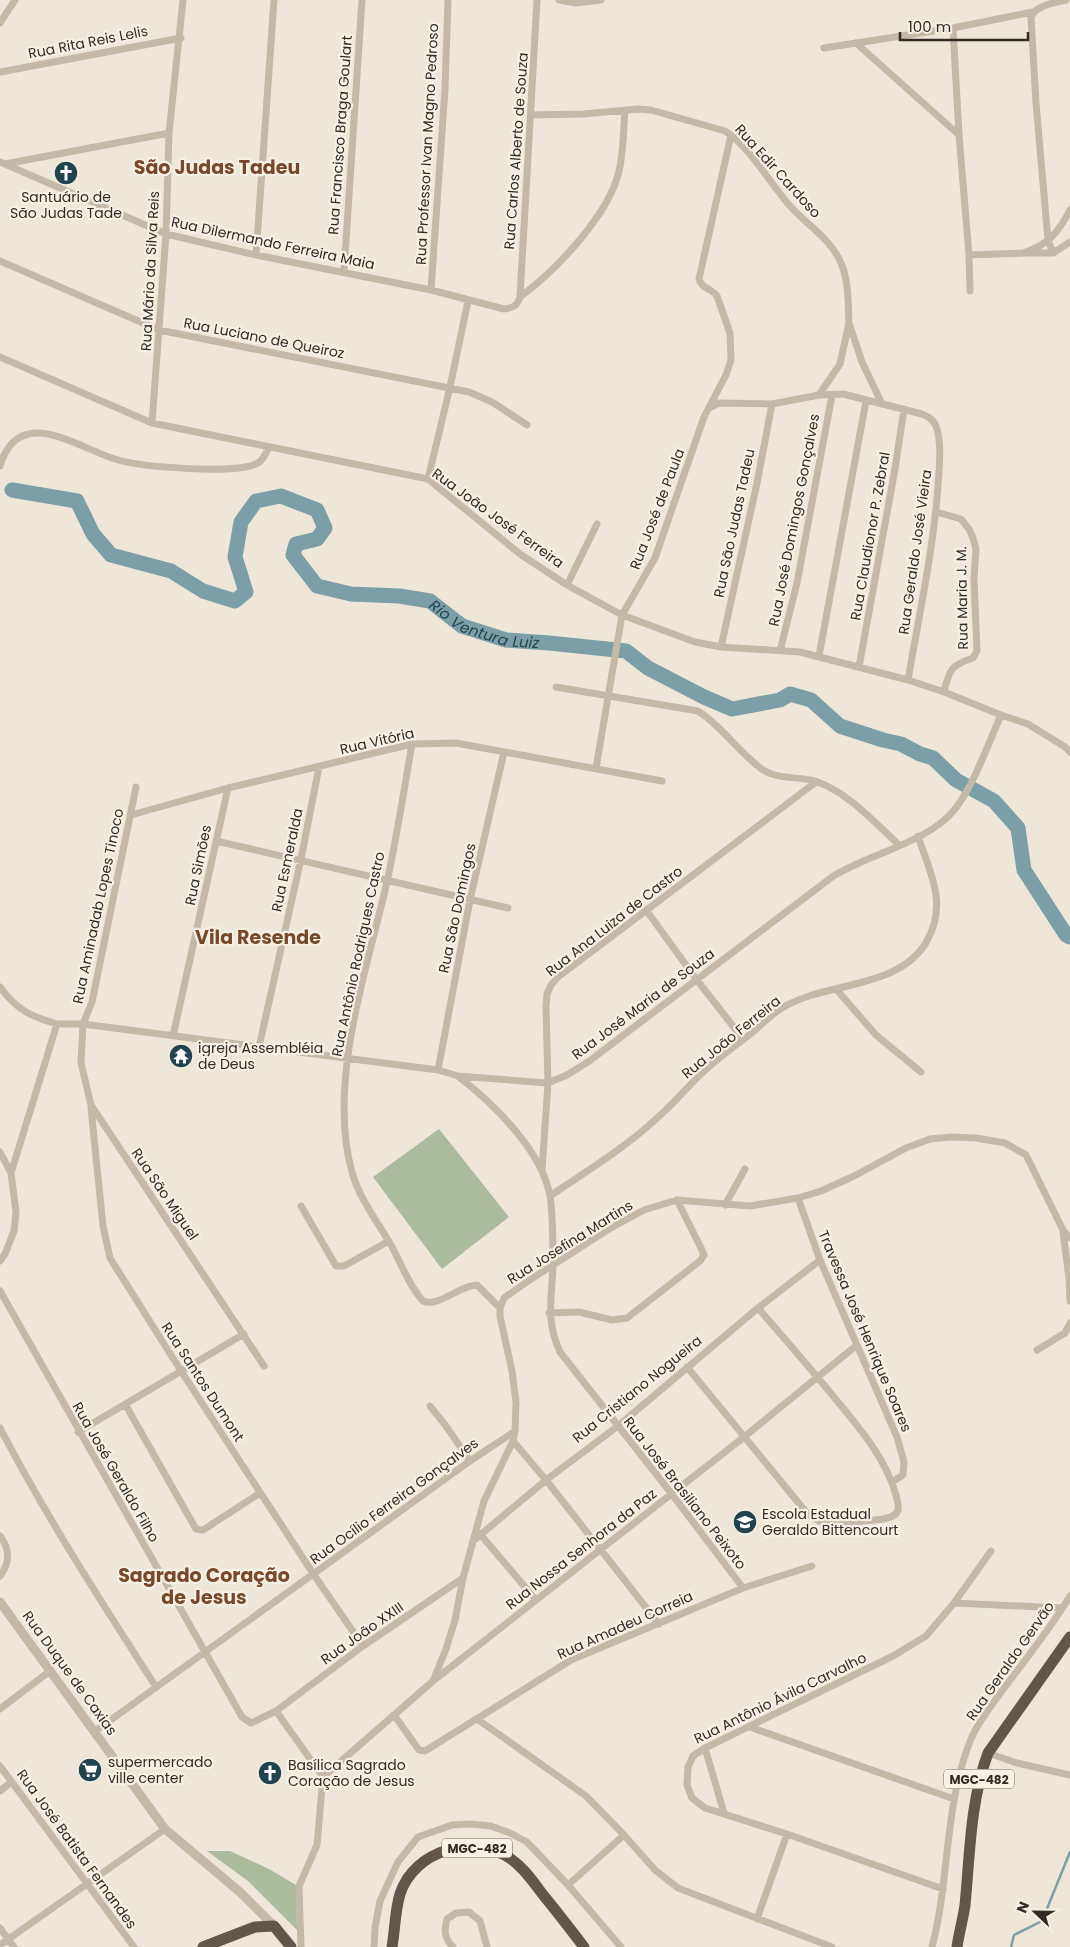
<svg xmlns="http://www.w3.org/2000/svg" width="1070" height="1947" font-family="Poppins,sans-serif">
	<rect width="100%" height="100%" fill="#eee7d9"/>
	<path fill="#abbb9b" d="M439 1129 509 1217 442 1269 373 1177Z
		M207 1851H230L269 1869 296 1885 297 1930 248 1881Z"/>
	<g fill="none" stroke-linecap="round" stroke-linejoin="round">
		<path stroke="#7b9ea7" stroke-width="2.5" d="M1011 1947 1014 1935 1042 1921 1070 1852"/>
		<path stroke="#7b9ea7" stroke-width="15" id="s1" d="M12 490 77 501 93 534 111 555 171 571 203 591 235 601 246 592 235 557 241 522 256 501 281 496 317 510 325 528 317 539 296 544 293 555 317 586 351 594 399 596 430 601 462 626 506 640 549 643 626 651 648 668 704 697 732 709 780 700 790 694 811 700 840 726 883 740 901 744 920 754 933 758 956 780 994 801 1018 828 1024 870 1066 935 1070 937"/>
		<path stroke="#c4b9a6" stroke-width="7" d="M559 0 576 3 601 0
			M0 23 15 0
			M953 28 959 135 969 255 970 291
			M856 43 959 135
			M824 48 953 28 1032 12
			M0 72 181 38
			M531 115 583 114 638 109 651 110 725 131C751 148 769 182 790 206 807 225 831 239 841 263 849 281 848 304 849 323
			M0 162 166 234 256 255 431 290 504 309C513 308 517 306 520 297L537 0
			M5 164 169 133
			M1070 210C1058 233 1048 245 1023 253H1053L1070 242
			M1053 253 1048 240 1036 103 1031 18C1034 5 1055 3 1066 0
			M256 255 274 0
			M969 255 1023 253
			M0 261 159 330 469 392 492 402 527 425
			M344 271 362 0
			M431 290 445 89 448 0
			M520 297C555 271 606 218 618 175 624 154 623 132 625 110
			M0 357 152 423 428 479 520 554 567 585 622 615 695 642 721 647 800 652 908 680 944 692 1001 715 1028 724 1065 747 1070 752
			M819 395 840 364 849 323 862 362 882 404
			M709 408 719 403 772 404 819 395 843 394 922 414C930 417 935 421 937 429 942 448 939 468 938 487 933 551 919 616 908 680
			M152 423 166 234 169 133 183 0
			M0 466C19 402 79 449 118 460 143 467 237 475 258 463 264 459 266 453 269 447
			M428 479 450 387 468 301
			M936 512 961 519 969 529 973 538 976 549 974 579 977 651 973 658C951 665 949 670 944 692
			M567 585 597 524
			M721 647 757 483 772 404
			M780 651 797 583 832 395
			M819 656 866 401
			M859 667 895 469 904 409
			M556 687 698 711C723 727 739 753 763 770 779 780 798 776 815 781 848 792 874 822 899 845
			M412 744C404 790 397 836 387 882 367 970 327 1083 352 1172 359 1198 377 1221 391 1245 401 1263 409 1286 423 1301 438 1308 460 1285 477 1285L500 1308
			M596 768 622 615 655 558 704 417 726 375 731 360 730 333 717 296C712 289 701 288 699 279L731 135
			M131 815 228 788 412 744 456 743 662 781
			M216 841 508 908
			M646 910 697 980 743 1039
			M0 987C17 1010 30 1016 57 1024
			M836 989 876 1035 921 1072
			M173 1036 228 788
			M259 1047 301 859 319 767
			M438 1070 470 900 504 752
			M459 1077C494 1104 542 1151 550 1196 553 1214 553 1246 553 1265 552 1299 545 1319 560 1352L671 1493 743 1588
			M91 1108 103 1226 110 1258 181 1371 314 1575 363 1646
			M0 1152 11 1173
			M542 1170 548 1083 546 1007 547 994 551 985 558 977 816 782
			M550 1196C587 1171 625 1148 657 1118 673 1105 685 1089 700 1075 716 1059 735 1046 753 1032 762 1024 772 1014 782 1008 826 981 899 990 927 941 948 903 930 873 918 836
			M798 1198 820 1260 897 1437 904 1462 903 1475 892 1482
			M725 1205 745 1169
			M301 1206 336 1266H344L389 1241
			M1063 1232 1069 1278 1070 1301
			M0 1261 5 1254 14 1231 16 1212 11 1173 57 1024H83L92 1002 136 787
			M0 1291 242 1717 251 1723 276 1711 323 1777
			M549 1313 579 1312 612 1320 627 1318 700 1261 704 1255 701 1248 677 1200
			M1037 1350 1065 1333 1070 1323
			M264 1366 91 1105 81 1063 83 1024 438 1070 458 1076 548 1083 567 1075 588 1062 832 877C868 854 930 842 955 809 974 785 988 744 1001 715
			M687 1367 806 1512C827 1530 837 1524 863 1521 872 1520 895 1521 898 1510 899 1505 897 1500 896 1495 886 1459 861 1430 838 1402 812 1370 785 1339 758 1308
			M125 1404 196 1529 203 1530 260 1493
			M430 1406 446 1426 470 1461
			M0 1428C47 1518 102 1603 156 1687
			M78 1432 244 1334
			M513 1441 546 1480 659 1624
			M480 1534 536 1600
			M0 1536C10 1549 10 1563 0 1576
			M473 1541 546 1480 618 1426 758 1308 820 1260
			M954 1603 1062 1608
			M433 1681 446 1649 455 1620 463 1578 484 1501 513 1441 515 1431 516 1402 512 1371 500 1316V1308L504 1298 528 1281 609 1229 644 1210 677 1200 750 1206 798 1198 821 1191 854 1176 906 1148 930 1139 952 1137 976 1138 1005 1143 1026 1155 1063 1230 1070 1238
			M0 1709 50 1671
			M276 1711 363 1646 463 1578
			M394 1715 419 1750 425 1751 571 1660 743 1588 812 1566
			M477 1719 586 1796 624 1835 655 1870 678 1888 832 1947
			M750 1727 954 1799
			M94 1732 470 1461 515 1431
			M705 1748 724 1813
			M988 1753 1017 1763 1070 1775
			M0 1766 134 1947
			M323 1777 433 1681 744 1437 857 1345
			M0 1791 11 1782
			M568 1885 624 1835
			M943 1889 787 1834 705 1808 692 1798 687 1785 688 1767 693 1756 705 1748 893 1656 926 1636 954 1603 991 1551
			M757 1919 787 1834
			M0 1928 14 1947
			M0 1945 165 1829
			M301 1947 299 1886 317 1845 323 1777
			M374 1947 375 1928 380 1901 398 1862 418 1837 452 1825 470 1824 491 1826 510 1833 527 1842 568 1885 621 1947
			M453 1947C444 1938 444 1930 447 1919L456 1913 469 1912 480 1921 487 1947
			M932 1947C950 1879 944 1805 971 1739 978 1722 991 1706 1002 1691 1025 1660 1050 1629 1070 1596"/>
		<path stroke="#c4b9a6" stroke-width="9" d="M0 1602 165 1829 241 1893 274 1926"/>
		<path stroke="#62564c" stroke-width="11" d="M203 1947 255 1927 274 1926 291 1947
			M392 1947C395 1930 395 1910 400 1894 414 1850 474 1833 511 1859 525 1869 534 1883 544 1896 558 1913 571 1930 584 1947
			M957 1947C959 1933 963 1919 965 1905 970 1854 970 1802 988 1753L1070 1637"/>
	</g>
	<defs>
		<g id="church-disc" transform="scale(1.25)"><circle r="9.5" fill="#21434e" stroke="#f6f1e4"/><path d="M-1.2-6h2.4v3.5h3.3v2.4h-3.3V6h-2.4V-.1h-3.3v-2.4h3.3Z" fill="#fff"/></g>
		<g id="temple-disc" transform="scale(1.25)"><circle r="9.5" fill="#21434e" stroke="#f6f1e4"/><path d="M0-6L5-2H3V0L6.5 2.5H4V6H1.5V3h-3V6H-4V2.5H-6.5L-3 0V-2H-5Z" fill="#fff"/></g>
		<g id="school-disc" transform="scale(1.25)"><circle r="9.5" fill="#21434e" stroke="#f6f1e4"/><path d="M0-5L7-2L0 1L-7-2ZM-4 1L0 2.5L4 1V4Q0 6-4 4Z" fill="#fff"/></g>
		<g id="supermarket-disc" transform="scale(1.25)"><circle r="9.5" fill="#21434e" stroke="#f6f1e4"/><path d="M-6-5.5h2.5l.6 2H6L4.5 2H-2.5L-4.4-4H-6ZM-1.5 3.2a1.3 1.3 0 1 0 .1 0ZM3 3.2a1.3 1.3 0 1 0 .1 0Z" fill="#fff"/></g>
	</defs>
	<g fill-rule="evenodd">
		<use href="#church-disc" x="66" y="173"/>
		<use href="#temple-disc" x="181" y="1056"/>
		<use href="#school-disc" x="745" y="1522"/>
		<use href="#supermarket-disc" x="90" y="1770"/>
		<use href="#church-disc" x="270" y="1773"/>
	</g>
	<g text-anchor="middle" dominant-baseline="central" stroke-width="4.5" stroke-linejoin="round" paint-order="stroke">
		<g fill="#f6f1e4" stroke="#6c665f" stroke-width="1">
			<rect x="944" y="1769.5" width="70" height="19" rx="4"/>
			<rect x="442" y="1838.5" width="70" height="19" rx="4"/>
		</g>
		<g font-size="12" font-weight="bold" fill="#312b26">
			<text x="979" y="1779">MGC-482</text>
			<text x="477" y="1848">MGC-482</text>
		</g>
		<g font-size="14" fill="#312b26" stroke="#f6f1e4">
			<text transform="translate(88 42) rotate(-11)">Rua Rita Reis Lelis</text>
			<text transform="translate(340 135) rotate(-86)">Rua Francisco Braga Goulart</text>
			<text transform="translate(427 144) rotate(-87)">Rua Professor Ivan Magno Pedroso</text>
			<text transform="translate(516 151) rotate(-86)">Rua Carlos Alberto de Souza</text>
			<text transform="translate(778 171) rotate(48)">Rua Edir Cardoso</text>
			<text transform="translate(273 243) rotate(12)">Rua Dilermando Ferreira Maia</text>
			<text transform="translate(150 271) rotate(-87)">Rua Mário da Silva Reis</text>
			<text transform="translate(264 338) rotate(11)">Rua Luciano de Queiroz</text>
			<text transform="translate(657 509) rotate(-69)">Rua José de Paula</text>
			<text transform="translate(498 518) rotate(36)">Rua João José Ferreira</text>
			<text transform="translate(794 520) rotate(-79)">Rua José Domingos Gonçalves</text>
			<text transform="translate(734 523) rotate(-78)">Rua São Judas Tadeu</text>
			<text transform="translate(870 536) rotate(-80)">Rua Claudionor P. Zebral</text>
			<text transform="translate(915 552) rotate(-82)">Rua Geraldo José Vieira</text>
			<text transform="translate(962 598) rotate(-91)">Rua Maria J. M.</text>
			<text transform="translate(377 741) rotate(-13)">Rua Vitória</text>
			<text transform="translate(287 860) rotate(-78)">Rua Esmeralda</text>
			<text transform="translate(198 865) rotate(-78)">Rua Simões</text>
			<text transform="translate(98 906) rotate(-78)">Rua Aminadab Lopes Tinoco</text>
			<text transform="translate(457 908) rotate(-78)">Rua São Domingos</text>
			<text transform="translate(614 921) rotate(-38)">Rua Ana Luiza de Castro</text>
			<text transform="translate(358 954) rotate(-78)">Rua Antônio Rodrigues Castro</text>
			<text transform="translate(643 1004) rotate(-37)">Rua José Maria de Souza</text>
			<text transform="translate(731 1037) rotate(-39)">Rua João Ferreira</text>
			<text transform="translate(165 1194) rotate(56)">Rua São Miguel</text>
			<text transform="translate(570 1242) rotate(-32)">Rua Josefina Martins</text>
			<text transform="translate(865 1331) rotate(67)">Travessa José Henrique Soares</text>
			<text transform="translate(203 1382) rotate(57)">Rua Santos Dumont</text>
			<text transform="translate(637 1389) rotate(-39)">Rua Cristiano Nogueira</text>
			<text transform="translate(116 1472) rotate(60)">Rua José Geraldo Filho</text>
			<text transform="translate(685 1493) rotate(52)">Rua José Brasiliano Peixoto</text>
			<text transform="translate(394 1501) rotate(-36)">Rua Ocílio Ferreira Gonçalves</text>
			<text transform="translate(581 1549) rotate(-38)">Rua Nossa Senhora da Paz</text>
			<text transform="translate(625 1625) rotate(-24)">Rua Amadeu Correia</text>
			<text transform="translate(362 1633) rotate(-35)">Rua João XXIII</text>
			<text transform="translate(1010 1661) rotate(-55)">Rua Geraldo Gervão</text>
			<text transform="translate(70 1673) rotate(54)">Rua Duque de Caxias</text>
			<text transform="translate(780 1698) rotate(-26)">Rua Antônio Ávila Carvalho</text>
			<text transform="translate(77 1849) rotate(54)">Rua José Batista Fernandes</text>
		</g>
		<g font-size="14" fill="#312b26" stroke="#f6f1e4" text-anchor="start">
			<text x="66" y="197" text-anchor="middle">Santuário de<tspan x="66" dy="16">São Judas Tade</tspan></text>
			<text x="198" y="1048">igreja Assembléia<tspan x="198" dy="16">de Deus</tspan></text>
			<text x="762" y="1514">Escola Estadual<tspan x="762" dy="16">Geraldo Bittencourt</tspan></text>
			<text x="108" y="1762">supermercado<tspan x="108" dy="16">ville center</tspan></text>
			<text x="288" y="1765">Basílica Sagrado<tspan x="288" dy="16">Coração de Jesus</tspan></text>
		</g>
		<g font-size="15" font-style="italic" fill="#21434e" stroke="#f6f1e4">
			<text stroke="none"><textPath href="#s1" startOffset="721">Rio Ventura Luiz</textPath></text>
		</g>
		<g font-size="19" font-weight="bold" fill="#774829" stroke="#f6f1e4">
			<text x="217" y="167">São Judas Tadeu</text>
			<text x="258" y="937">Vila Resende</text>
			<text x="204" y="1575">Sagrado Coração<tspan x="204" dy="22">de Jesus</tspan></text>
		</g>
	</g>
	<g transform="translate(1035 1912) rotate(292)" stroke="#f6f1e4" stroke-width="4" paint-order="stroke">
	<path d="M0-4L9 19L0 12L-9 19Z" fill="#312b26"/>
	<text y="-8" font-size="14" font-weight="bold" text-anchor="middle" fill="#312b26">N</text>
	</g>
	<path d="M900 32v8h128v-8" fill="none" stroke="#312b26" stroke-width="2.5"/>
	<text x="908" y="32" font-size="15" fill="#312b26" stroke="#f6f1e4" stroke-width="4" paint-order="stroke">100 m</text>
</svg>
